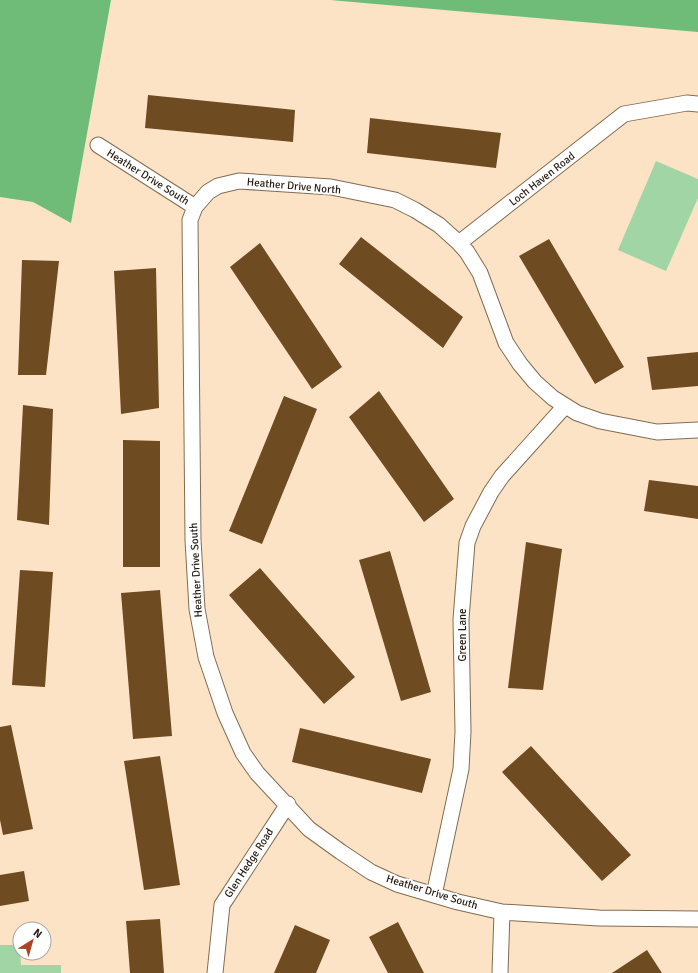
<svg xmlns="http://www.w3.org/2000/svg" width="698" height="973" font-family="Signika,sans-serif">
	<rect width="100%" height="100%" fill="#fde3c6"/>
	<path fill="#a1d5a5" d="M656 161 698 179V198L666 271 618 250Z
		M0 945H20L21 965H61V973H0Z"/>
	<path fill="#6fbc78" d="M0 0H111L71 223 33 202 0 197Z
		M330 0H698V32Z"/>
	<path fill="#6e4b21" d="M148 95 295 110 293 142 145 128Z
		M370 118 501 133 496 168 367 153Z
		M361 237 463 317 443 348 339 264Z
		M549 239 624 367 595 384 519 256Z
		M260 243 342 367 312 389 230 267Z
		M22 260 59 261 46 375H18Z
		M156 268 159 408 121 414 114 271Z
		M698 352V386L652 390 647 357Z
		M379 391 454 499 424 522 349 417Z
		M284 396 317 409 262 544 229 531Z
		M23 405 53 409 49 525 17 520Z
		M123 440 160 441V567H123Z
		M649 480 698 486V519L644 511Z
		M526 542 562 549 543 690 508 688Z
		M390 551 431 692 401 701 359 560Z
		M260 568 355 677 324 704 229 595Z
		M20 570 53 572 45 687 12 685Z
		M160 590 172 736 133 739 121 593Z
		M11 725 33 829 3 835 0 820V727Z
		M300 728 431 759 422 793 292 762Z
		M531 746 631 855 602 881 502 772Z
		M160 756 180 885 144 890 124 761Z
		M24 871 29 901 0 906V875Z
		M160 919 164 973H130L126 921Z
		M398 922 424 973H388L369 937Z
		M295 925 330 940 316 973H274Z
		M647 950 662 973H612Z"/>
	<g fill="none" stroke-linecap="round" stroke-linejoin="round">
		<g stroke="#836c52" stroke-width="17">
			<path id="street" d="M98 145 195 207
				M459 243 624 114 687 103 698 104
				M698 430 657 432 600 421 577 413 553 398 535 382 520 364 506 343 480 273 467 252 459 243 439 225 415 210 395 200 331 187 239 181 218 186 208 192 195 207 190 220 193 540 197 609 206 657 225 713 243 753 257 773 309 829 341 852 371 872 397 884 458 902 502 912 599 918 698 919
				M434 895 461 769 463 732 461 619 467 543 473 526 491 492 502 476 565 406
				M215 973 222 905 288 804
				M500 973 502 912"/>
		</g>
		<use href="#street" stroke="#fff" stroke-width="15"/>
	</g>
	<g text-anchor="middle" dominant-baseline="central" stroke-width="4" stroke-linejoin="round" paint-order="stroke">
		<g font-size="11" fill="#251b11" stroke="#fff">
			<text transform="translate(148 177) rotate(32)">Heather Drive South</text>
			<text transform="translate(542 179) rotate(-38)">Loch Haven Road</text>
			<text transform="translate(294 186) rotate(5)">Heather Drive North</text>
			<text transform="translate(196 570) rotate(-93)">Heather Drive South</text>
			<text transform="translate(462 635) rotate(-90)">Green Lane</text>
			<text transform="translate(249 863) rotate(-57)">Glen Hedge Road</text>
			<text transform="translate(432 892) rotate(17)">Heather Drive South</text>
		</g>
	</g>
	<g transform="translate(32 941) rotate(37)"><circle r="19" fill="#ffffff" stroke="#a8a4a0"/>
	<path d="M0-3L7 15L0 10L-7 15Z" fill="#ac4424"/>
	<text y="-6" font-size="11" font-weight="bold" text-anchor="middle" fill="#251b11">N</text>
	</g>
</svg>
